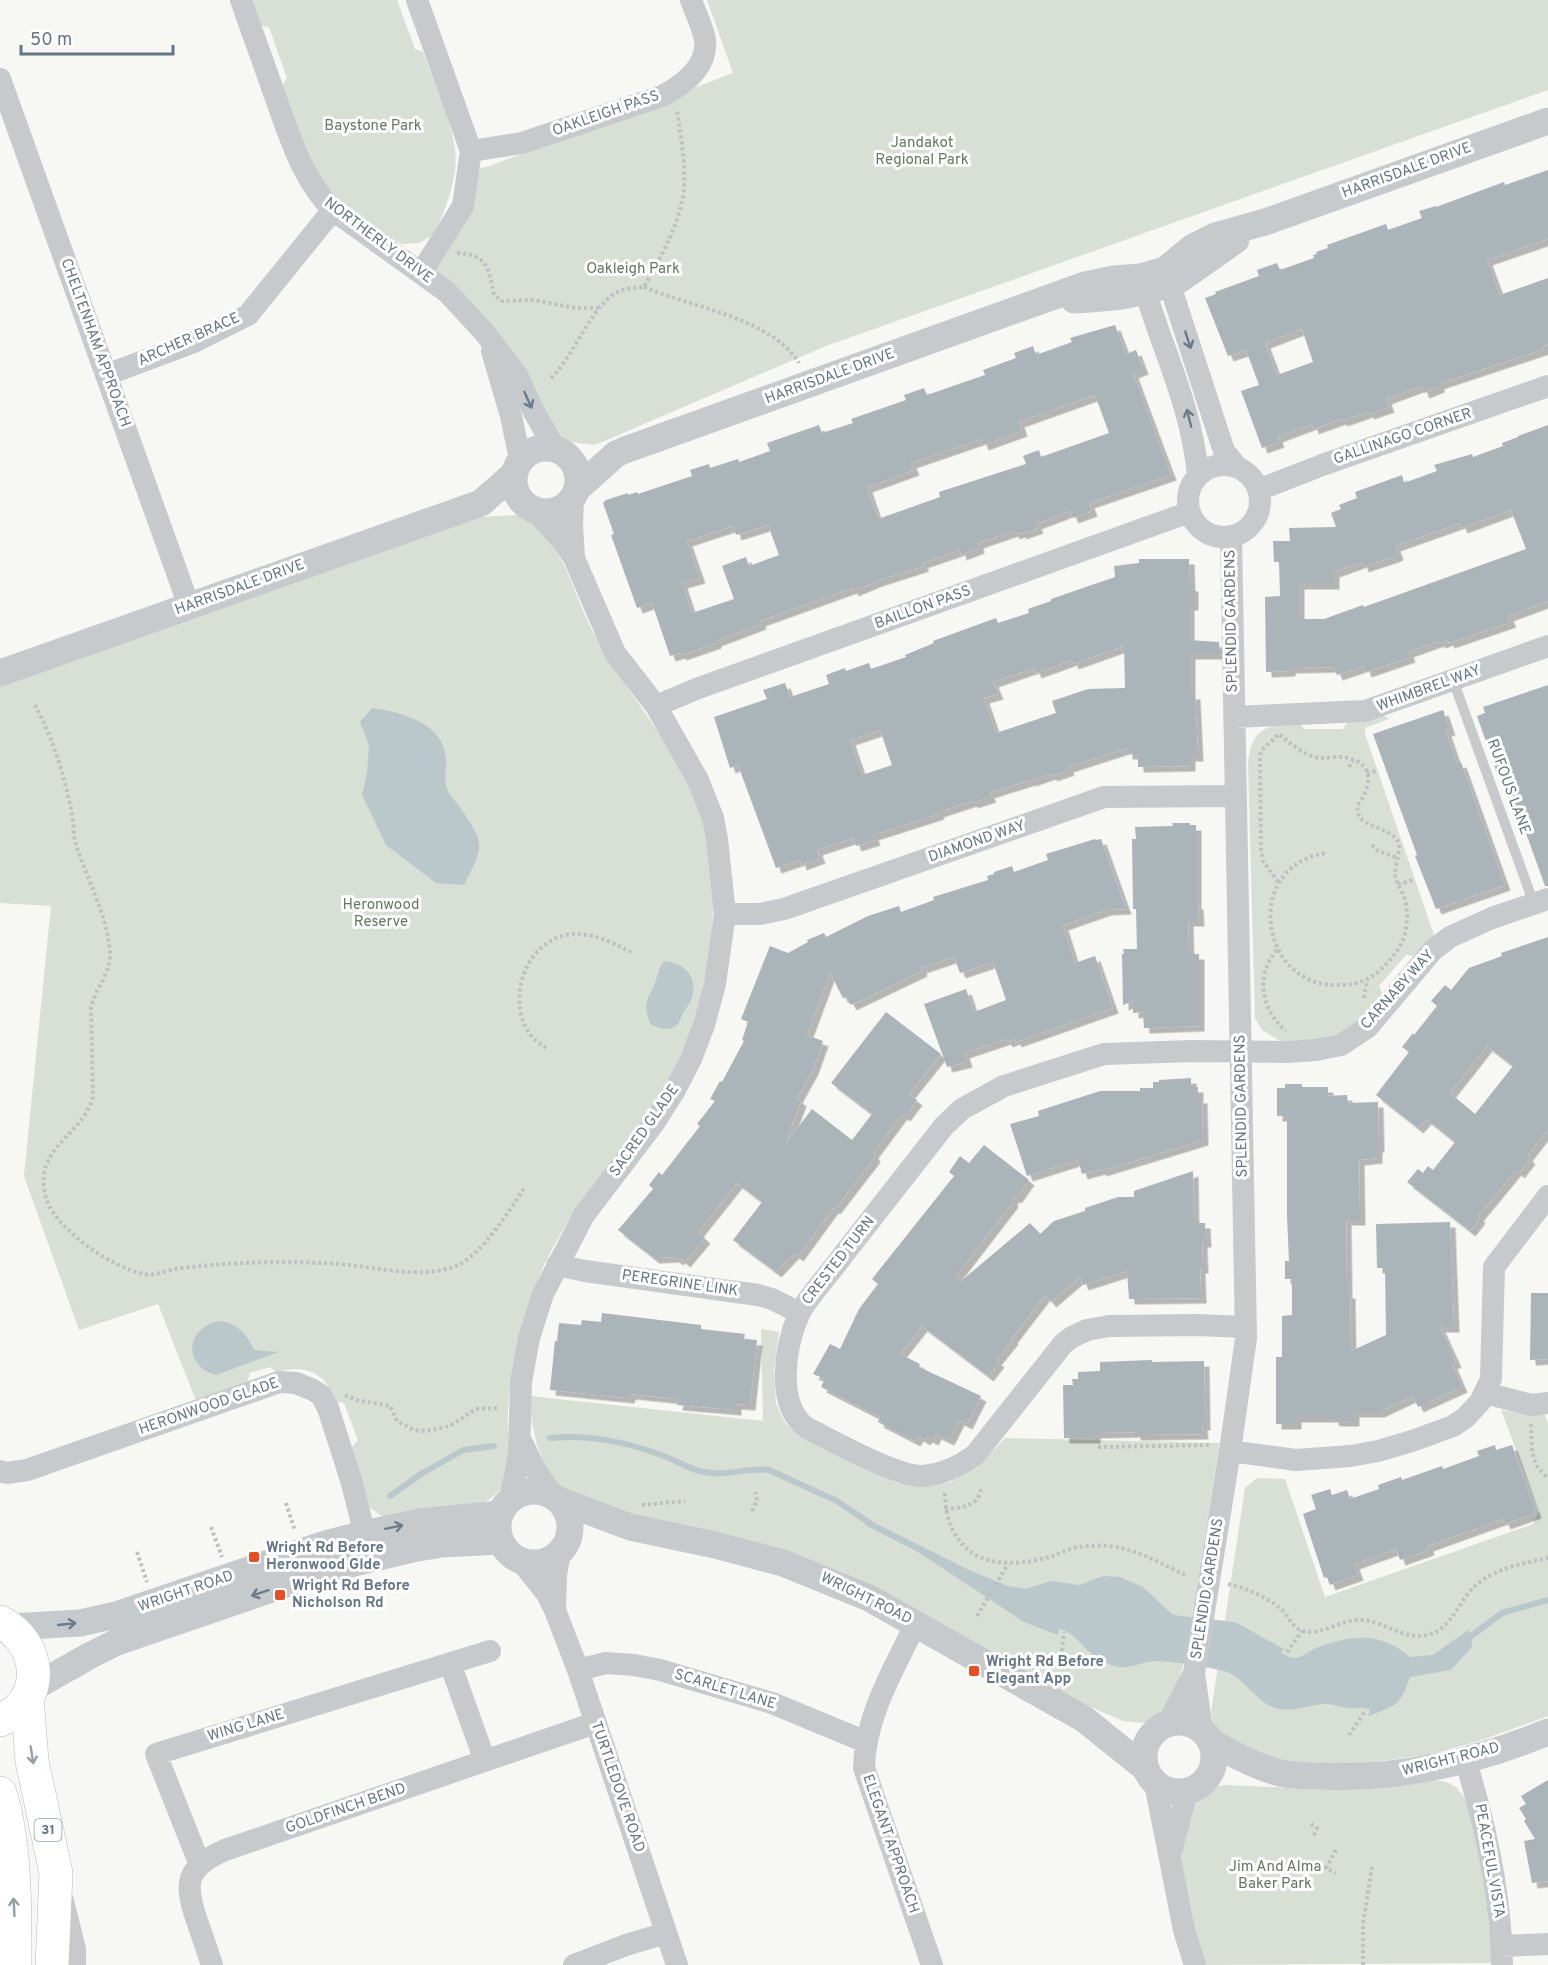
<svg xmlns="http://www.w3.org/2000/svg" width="1548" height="1965" font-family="Overpass,sans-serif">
	<defs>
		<filter id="shadow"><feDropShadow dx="5.5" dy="5.5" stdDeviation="0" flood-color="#0004"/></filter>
	</defs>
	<rect width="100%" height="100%" fill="#f7f7f4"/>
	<path fill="#d8dfd4" d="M252 0H397L415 49 423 52C434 82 451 118 455 150 459 175 445 213 433 235L419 243 402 244 384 234 333 197 311 165 282 86 287 78 269 27 262 26Z
		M707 0H1548V90L826 346 595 445 563 441 467 304 435 269 453 235 480 168 487 167 733 73Z
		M517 515C555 531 567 572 582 608 588 624 598 642 607 657 636 702 671 745 693 794 734 889 709 1025 651 1108 609 1169 559 1219 534 1290 520 1329 510 1369 508 1410 507 1428 512 1461 507 1477 502 1491 494 1497 481 1504L392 1519 380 1515 369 1507 352 1447 358 1440 344 1403 336 1402C326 1372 305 1364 276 1372L270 1367 250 1373 247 1383 196 1401 158 1304 79 1330 24 1176 51 906 0 903V686L455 523 479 517Z
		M1382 714 1389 719 1365 728V734L1434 935 1414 956 1406 955 1379 986 1383 995 1357 1024 1328 1040 1280 1041 1262 1030 1255 1018 1248 762C1252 728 1267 725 1299 722L1304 729H1343L1348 721Z
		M761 1329 779 1332 774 1368 776 1404 785 1423 799 1436 897 1483 929 1484 950 1482 976 1468 1005 1438 1220 1443 1184 1663 1177 1685 1163 1714 1143 1723 1123 1721 667 1524 583 1501 558 1487 546 1468 537 1445 532 1423 530 1396 763 1421Z
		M1501 1410 1545 1415 1548 1424V1716L1479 1741 1428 1755 1355 1764 1271 1761 1221 1736 1213 1727 1211 1712 1245 1488 1257 1478 1285 1479 1325 1597 1533 1524 1539 1511Z
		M1433 1780 1446 1782 1456 1787 1468 1802 1484 1873 1492 1963 1204 1965C1195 1935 1178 1881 1182 1851 1183 1840 1187 1830 1190 1819 1197 1801 1204 1789 1224 1785L1320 1789Z"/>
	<path fill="#bbc8cb" d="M372 708C401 712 444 723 446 759 447 768 443 783 448 791 450 796 456 801 459 806 485 844 485 844 464 885L436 883 386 845 362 795 367 773 369 746 360 722Z
		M664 961C686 963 699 978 691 1001 689 1005 685 1009 683 1013 681 1017 680 1022 677 1025 668 1032 658 1028 650 1024 643 1000 646 1004 655 983 658 975 658 969 664 961Z
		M221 1321C238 1324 247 1334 254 1350L278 1352 216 1375C212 1373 206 1372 203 1369 181 1351 196 1323 221 1321Z
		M866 1521H871L969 1570 1008 1586 1026 1589 1051 1581 1080 1585 1103 1576 1120 1577 1143 1587 1173 1615 1235 1622 1284 1649 1281 1653C1286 1655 1290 1658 1295 1658 1303 1657 1309 1651 1316 1648 1351 1635 1380 1631 1410 1657L1433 1655 1468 1630 1471 1636 1472 1647 1451 1670 1410 1677C1400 1706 1396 1706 1368 1716L1370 1710C1362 1706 1357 1709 1348 1708 1340 1707 1334 1704 1326 1704 1310 1704 1296 1712 1280 1709 1256 1705 1247 1678 1224 1671 1208 1667 1172 1661 1155 1661 1136 1662 1129 1673 1106 1663 1087 1656 1077 1632 1059 1629L1058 1635 1024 1622 918 1552 865 1525Z"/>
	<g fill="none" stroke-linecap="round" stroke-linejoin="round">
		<path stroke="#bbc8cb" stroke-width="6" d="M550 1438C586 1434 627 1442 661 1455 676 1460 688 1469 704 1472 726 1477 748 1467 769 1470L837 1501 871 1524
			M390 1496 421 1474 463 1450 494 1446
			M1466 1640 1502 1613 1548 1600"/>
	</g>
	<path fill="#abb4b9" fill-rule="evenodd" filter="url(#shadow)" d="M1548 170V239L1487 260 1500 295 1548 278V344L1543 346 1544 349 1444 382 1439 384V387L1424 393 1421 386 1386 399 1389 407 1369 414 1368 412 1342 421 1341 419 1313 429 1312 424 1277 437 1279 442 1262 448 1241 391 1259 385 1246 350 1228 356 1205 298 1216 294 1215 292 1259 276 1257 270 1277 263 1280 270 1314 258 1313 255 1317 254 1316 252 1328 248 1327 245 1386 224 1388 230 1422 218 1419 211 1436 206V207L1504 182 1505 185ZM1302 329 1313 362 1277 375 1265 343Z
		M1115 325 1126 354 1136 350 1143 369 1133 373 1171 475 1089 503 1092 511 1073 518 1070 511 1036 524 1038 528 1021 534 1020 532 1014 534 1013 531 978 543 979 548 961 555 960 550 922 563 924 566 877 581 853 591 852 588 760 621 761 624 716 641V643L681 655 680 653 670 656 652 603 637 608 611 535 614 534 603 503 606 500 628 493V495L637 492 638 494 692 476 690 470 709 464 710 468 738 459 739 462 770 451 767 443 819 425 822 433 853 423 851 419 906 400 904 395 924 388 927 395 985 375 983 370 1016 358 1014 353 1033 346 1036 355 1072 342 1070 338ZM1095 395 1109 433 1041 457 1039 450 1023 456 1026 464 939 492 940 497 878 519 867 487 914 470 911 463 981 439 983 445 1022 431 1019 422ZM768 525 779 555 749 566 746 557 722 566 734 599 692 613 682 583 700 578 687 541 733 526 736 535Z
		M1548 425V601L1508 616 1511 622 1449 643 1448 640 1440 643 1439 641 1408 652 1410 657 1366 672 1364 666 1337 675 1334 667 1290 668V671L1266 672 1265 597 1280 596 1279 562H1274L1273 541H1290L1289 528 1336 527 1331 513 1341 509 1339 505 1357 498 1355 492 1402 475 1404 483 1437 471 1434 465 1472 454 1473 457 1503 446 1502 443 1518 437V436ZM1511 510 1526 549 1364 607 1363 605 1324 619H1302V617H1299V584H1334V572L1362 562 1363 567 1396 556 1398 554 1395 546 1460 523 1462 528Z
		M1139 559H1189L1190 586H1193V605H1189V640L1219 642 1220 654H1190V694H1195L1198 756H1190V766L1138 767V754H1127V748L1068 767 1069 770 1052 776 1051 774 1030 781V780L989 793 991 797 972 803V801L938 812 939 814 873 835 875 840 856 846 853 838 817 850 820 858 801 865 800 860 776 868 738 765 730 768 714 717 767 699 763 690 785 683 790 697 829 684 826 675 845 668 846 671 869 663 871 669 906 657 905 655 934 643 933 641 996 618 998 623 1029 613 1028 609 1051 601V599L1115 577 1114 566 1139 563ZM1124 646 1125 688 1088 689 1052 701 1056 713 996 733 984 698 998 694 993 682 1034 668 1036 673 1072 660 1073 664ZM880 730 892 765 862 775 850 740Z
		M1548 685V886H1545L1526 833 1523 834 1500 775 1498 776 1477 716 1485 713 1483 707Z
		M1443 710 1450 730 1446 731 1457 763 1461 762 1505 885 1436 909 1415 856 1417 855 1373 734Z
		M1172 823H1190V825H1196V904H1198L1199 921H1188L1189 954H1199V1026L1144 1028 1143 1012 1133 1013V1001L1123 1005 1122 954H1124L1123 949H1137L1136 909H1133L1132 839H1136L1135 827 1173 826Z
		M1095 839 1096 840 1101 839 1126 909 1106 910 1063 925 1075 963 1095 956 1113 1008 1016 1042 1015 1039 1007 1042 1006 1039 964 1053 967 1062 947 1067 924 1004 966 989 974 1012 1006 1000 993 962 960 973 954 957 921 968 922 971 851 1005 847 997 843 998 830 973 807 1035 823 1041 813 1069 797 1098 801 1101 785 1144 812 1109 852 1140 872 1114 831 1083 886 1012 941 1054 909 1094 917 1100 905 1116 902 1114 873 1153 875 1157 835 1209 833 1208 798 1256 794 1253 776 1272 733 1240 762 1202 737 1183 698 1232 705 1238 685 1262 680 1258 678 1260 674 1257 654 1258 618 1230 653 1189 649 1185 659 1172 662 1175 700 1126 697 1124 715 1101 710 1099 720 1081 722 1082 744 1041 742 1040 748 1022 741 1019 770 946 788 953 808 942 807 940 824 933 826 937 868 916 899 906 901 912 934 900 933 897 988 880 987 876 994 874V872L1012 866 1014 872 1048 860 1046 854Z
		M1548 937V1129L1527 1156 1530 1159 1519 1173 1516 1170 1478 1216 1480 1218 1470 1231 1407 1182 1418 1169 1423 1173 1428 1166 1433 1170 1455 1142 1426 1119 1418 1128 1376 1095 1409 1052 1402 1047 1413 1033 1414 1035 1437 1006 1431 1001 1445 985 1451 990 1469 968 1502 956 1501 953ZM1487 1046 1513 1066 1475 1114 1450 1093Z
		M1191 1078V1087H1198V1098H1202L1203 1140 1101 1171 1100 1169 1082 1174 1078 1160 1027 1176 1010 1124 1039 1116 1038 1111 1100 1091H1140V1088H1153V1082H1159V1080Z
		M1285 1084H1302V1087H1328V1096L1347 1095 1348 1103 1378 1102 1379 1147H1377V1158L1359 1160 1360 1220H1346L1347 1293H1350L1351 1351 1386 1335 1385 1268H1377L1376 1224 1450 1222 1454 1327H1440L1456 1362 1452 1364 1462 1387 1418 1407 1413 1396 1379 1412H1354V1421H1337L1333 1420V1417H1296V1424H1276V1357H1282V1316L1292 1315V1279H1285V1261H1289L1287 1216V1116H1277V1088H1285Z
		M984 1145 1029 1180 1017 1197 1012 1198 1013 1202 956 1276 961 1281 1030 1223 1040 1234 1054 1221 1085 1211V1208L1118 1197H1134V1191L1193 1171 1194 1223H1205L1206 1242H1202L1203 1268H1200L1201 1298 1129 1299 1127 1271 1083 1285 1080 1277 1051 1302 1045 1295 1012 1338 1013 1339 996 1360 999 1362 988 1376 922 1326 900 1354 920 1364 919 1367 981 1396 967 1424 959 1420 949 1440 936 1434 933 1440 927 1437 925 1440 918 1436 915 1441 878 1422 880 1417 821 1387 825 1379 813 1374 830 1344 840 1349 859 1309 878 1284 872 1279 954 1176 949 1172 960 1156 969 1163Z
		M1531 1293H1548V1359L1530 1360Z
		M602 1313 701 1325V1329L745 1334 744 1339 757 1340 750 1405 736 1404V1410L677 1405 678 1399 630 1394 629 1398 550 1390 555 1341H557L559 1323 581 1325 582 1320 601 1322Z
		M1152 1360V1362L1204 1361 1205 1425H1202L1203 1434 1135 1435V1432L1095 1433V1438H1064L1063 1385H1073L1072 1379H1078V1372L1100 1371V1362Z
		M1495 1445 1496 1450 1512 1445 1536 1513 1505 1524 1503 1519 1428 1546 1429 1550 1400 1560 1396 1549 1354 1564 1358 1575 1330 1585 1327 1577 1324 1578 1303 1514 1316 1509 1311 1495 1330 1489 1332 1495 1347 1490 1350 1499 1379 1489 1378 1485 1401 1477 1402 1480 1442 1466 1443 1469 1479 1456 1477 1451Z
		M1548 1780V1881L1532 1883 1524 1841 1535 1839 1524 1821 1526 1819 1519 1808 1526 1804 1521 1796Z"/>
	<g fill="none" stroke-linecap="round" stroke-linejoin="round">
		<g stroke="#b7bbbf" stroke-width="34">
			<path id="primary" d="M0 1622C42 1643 47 1702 0 1720
				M27 1697 32 1761 56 1873 52 1965
				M0 1793C16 1843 15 1912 15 1965"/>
		</g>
		<path stroke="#bec0c2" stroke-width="4" stroke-dasharray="3 3" stroke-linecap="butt" d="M457 253C489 255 488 269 494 295L502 301 534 300 575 308H598
			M644 287C690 307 772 318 799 363
			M551 378C573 358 594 300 620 291 627 288 636 288 644 287 659 260 675 233 682 202 688 175 681 137 677 110
			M35 705C53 738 65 777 72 814 74 823 73 833 75 841 86 879 109 916 110 956 110 974 95 989 91 1007L93 1097C83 1136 35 1145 45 1194 51 1227 112 1268 144 1274 153 1276 166 1271 175 1269 198 1266 220 1264 243 1263 270 1262 298 1262 325 1263 366 1264 418 1281 456 1266 482 1255 510 1210 524 1188
			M1349 767 1353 760
			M1367 774 1378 770
			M1372 845 1378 851 1398 858
			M1278 882 1263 861 1261 850 1260 756 1261 751 1279 734C1290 743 1301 753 1315 757 1326 760 1337 755 1348 758 1377 765 1370 789 1357 806L1359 817C1371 829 1391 828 1399 843 1400 854 1395 864 1395 875 1396 882 1399 886 1402 892 1407 903 1408 915 1406 928 1404 945 1392 959 1380 970 1370 980 1357 984 1343 985 1260 992 1240 866 1326 853
			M1398 885 1415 879
			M1277 950C1255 975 1261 1010 1286 1031
			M1364 998 1367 980
			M546 1048C540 1044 533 1039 529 1033 504 994 530 932 579 934 598 935 615 944 631 952
			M345 1395 357 1400 390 1406 397 1421 414 1430 426 1431 450 1426 476 1409 499 1408
			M1531 1424 1532 1451 1536 1465 1548 1479
			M1098 1447 1211 1445
			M945 1493C945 1514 950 1532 965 1547 988 1569 1025 1564 1053 1556 1061 1553 1070 1548 1079 1547 1090 1545 1109 1545 1120 1548 1143 1552 1167 1567 1188 1576
			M286 1503 295 1531
			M642 1505 685 1501
			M945 1509C960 1508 978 1507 981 1489
			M752 1511 757 1500 755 1492
			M211 1527 222 1557
			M137 1552 147 1582
			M1228 1584C1248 1589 1265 1596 1281 1609 1289 1616 1292 1628 1303 1631 1322 1636 1341 1619 1361 1620 1388 1621 1411 1648 1439 1630 1452 1621 1458 1607 1467 1595 1485 1570 1520 1564 1548 1558
			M977 1616 1008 1564
			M1062 1651 1064 1632
			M1287 1652 1302 1631
			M1349 1735 1366 1710
			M1311 1824 1317 1828 1313 1837
			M1336 1850 1326 1868 1336 1873
			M1363 1965V1924L1372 1867"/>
		<path stroke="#c7cacd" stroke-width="10" d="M1453 680 1534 904"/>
		<path stroke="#c7cacd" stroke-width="22" d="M241 0C252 32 264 64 275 96 290 137 302 179 333 210L447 292 485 333 517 375 533 410 555 449
			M417 0 471 151 463 206 421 273
			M0 79 189 606
			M471 151 522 143 662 96C683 85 708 67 705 40 703 27 695 12 691 0
			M1165 270 1224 451 1237 467
			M1141 277C1160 345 1192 405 1198 476
			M492 351 511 416 520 459
			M106 375 194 342 248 315 333 210
			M1188 501a36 36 0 1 1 72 0a36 36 0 1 1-72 0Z
			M1258 490 1325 464 1548 386
			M573 499 572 525 574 557
			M656 706 696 689 1190 512
			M1234 717 1365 711 1548 646
			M725 914H760L784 909 1104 797 1234 796
			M557 1265 585 1271 758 1295 772 1299 800 1313
			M1246 1327 1197 1325 1109 1326 1087 1330 1072 1337 1063 1344 975 1455C960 1466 943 1474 924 1476 898 1478 832 1440 807 1428 775 1405 785 1346 799 1314 807 1298 832 1271 843 1255 877 1212 910 1169 944 1126L962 1109 1004 1086 1104 1054 1193 1051 1286 1052 1316 1050 1341 1045 1368 1027 1433 950 1450 937 1492 918 1548 899
			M1485 1393 1531 1405 1548 1403
			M520 1439 536 1471 552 1495
			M1230 1451 1296 1460 1350 1456 1378 1451 1412 1441 1453 1426 1465 1418 1480 1402 1491 1379 1494 1267 1548 1196
			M0 1471 7 1473 27 1470 279 1382 296 1383 313 1390 321 1395 328 1408 351 1480 369 1550
			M510 1499 519 1456 521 1382 529 1338 543 1294 584 1215 654 1123 675 1090 691 1059 704 1025 715 984 725 914 717 839 713 818 698 780 656 706 615 653 574 558 563 541 534 510
			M520 1560 547 1594 555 1610 578 1670 677 1965
			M555 1609 556 1575 560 1552
			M916 1623C894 1669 865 1716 864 1768L932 1965
			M450 1663 485 1761
			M578 1670 606 1663 634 1665 660 1670 772 1703 866 1742
			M1194 1673 1202 1730
			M1168 1723 1194 1673 1230 1451 1246 1338 1231 536
			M1465 1759C1486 1826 1501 1895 1502 1965
			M1155 1783 1184 1930 1195 1965
			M1171 1852 1182 1810 1189 1791
			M200 1865 156 1754 490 1651
			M63 1901 75 1949V1965
			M1502 1946 1548 1944
			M212 1965C207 1950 202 1935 197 1921 184 1883 185 1868 225 1850L595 1723
			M574 1965 626 1945 666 1933"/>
		<path stroke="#c7cacd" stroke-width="27" d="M1074 300C1113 298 1143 295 1179 280L1236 240
			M514 480a32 32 0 1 1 64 0a32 32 0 1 1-64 0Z
			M577 489 616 454 625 450 1085 285 1114 279 1141 277 1165 270 1193 247 1215 236 1265 222 1548 121
			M0 673 481 503 513 475
			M498 1527a36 36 0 1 1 72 0a36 36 0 1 1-72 0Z
			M559 1500 630 1527 715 1545 783 1563 869 1598 1084 1719 1145 1768
			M9 1627 80 1623 116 1615 325 1544 364 1534 420 1522 500 1514
			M31 1689 89 1656 117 1642 333 1568 412 1549 442 1544 501 1541
			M1144 1757a35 35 0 1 1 70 0a35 35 0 1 1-70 0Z
			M1210 1741C1232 1754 1256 1767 1280 1773 1294 1776 1308 1776 1321 1776 1399 1780 1477 1761 1548 1732"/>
		<use href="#primary" stroke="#fff" stroke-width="33"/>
	</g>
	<defs><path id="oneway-shaft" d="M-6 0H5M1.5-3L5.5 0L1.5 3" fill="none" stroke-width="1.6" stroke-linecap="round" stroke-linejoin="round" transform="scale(1.5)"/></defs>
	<g stroke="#6a7b8a">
		<use href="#oneway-shaft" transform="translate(1188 340) rotate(72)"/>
		<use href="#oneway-shaft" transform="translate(528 400) rotate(66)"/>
		<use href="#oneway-shaft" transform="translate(1189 418) rotate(-104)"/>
		<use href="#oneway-shaft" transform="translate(394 1527) rotate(-12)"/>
		<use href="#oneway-shaft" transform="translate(260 1593) rotate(161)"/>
		<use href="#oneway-shaft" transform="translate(67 1624) rotate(-6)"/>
	</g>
	<g stroke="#93a0aa">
		<use href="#oneway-shaft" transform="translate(32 1755) rotate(81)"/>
		<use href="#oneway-shaft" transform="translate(14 1907) rotate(-93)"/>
	</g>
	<g fill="#ea4d20" stroke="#fff" stroke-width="2">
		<rect x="248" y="1551" width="12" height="12" rx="3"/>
		<rect x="274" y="1589" width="12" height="12" rx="3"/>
		<rect x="968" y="1665" width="12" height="12" rx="3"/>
	</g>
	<g text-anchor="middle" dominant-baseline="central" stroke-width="6" stroke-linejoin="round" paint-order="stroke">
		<rect fill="#fff" stroke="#93a0aa" stroke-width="1.5" x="34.5" y="1819" width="27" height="22" rx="4.5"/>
		<g font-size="14" font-weight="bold" fill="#657786">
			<text x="48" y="1830">31</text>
		</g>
		<g font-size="15" fill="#657786" stroke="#fff">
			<text transform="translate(606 114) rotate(-19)">OAKLEIGH PASS</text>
			<text transform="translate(1407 171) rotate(-20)">HARRISDALE DRIVE</text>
			<text transform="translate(378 241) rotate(37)">NORTHERLY DRIVE</text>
			<text transform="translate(189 340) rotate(-24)">ARCHER BRACE</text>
			<text transform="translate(95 343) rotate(70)">CHELTENHAM APPROACH</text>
			<text transform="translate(830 377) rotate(-20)">HARRISDALE DRIVE</text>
			<text transform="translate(1403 437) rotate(-19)">GALLINAGO CORNER</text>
			<text transform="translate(240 588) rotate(-20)">HARRISDALE DRIVE</text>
			<text transform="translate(923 608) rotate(-20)">BAILLON PASS</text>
			<text transform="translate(1232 621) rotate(-91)">SPLENDID GARDENS</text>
			<text transform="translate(1429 689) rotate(-20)">WHIMBREL WAY</text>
			<text transform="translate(1508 787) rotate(70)">RUFOUS LANE</text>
			<text transform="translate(977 842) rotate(-19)">DIAMOND WAY</text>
			<text transform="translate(1398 990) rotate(-48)">CARNABY WAY</text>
			<text transform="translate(1242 1106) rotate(-91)">SPLENDID GARDENS</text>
			<text transform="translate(645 1131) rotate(-55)">SACRED GLADE</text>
			<text transform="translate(839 1261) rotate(-52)">CRESTED TURN</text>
			<text transform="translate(680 1284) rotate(8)">PEREGRINE LINK</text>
			<text transform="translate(209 1407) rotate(-19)">HERONWOOD GLADE</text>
			<text transform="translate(1208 1589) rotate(-81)">SPLENDID GARDENS</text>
			<text transform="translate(186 1592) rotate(-19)">WRIGHT ROAD</text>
			<text transform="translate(866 1599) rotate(26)">WRIGHT ROAD</text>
			<text transform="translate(725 1690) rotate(17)">SCARLET LANE</text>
			<text transform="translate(246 1726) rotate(-17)">WING LANE</text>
			<text transform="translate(1451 1760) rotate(-14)">WRIGHT ROAD</text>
			<text transform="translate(617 1787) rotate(71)">TURTLEDOVE ROAD</text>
			<text transform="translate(346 1809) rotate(-19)">GOLDFINCH BEND</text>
			<text transform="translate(890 1844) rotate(71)">ELEGANT APPROACH</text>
			<text transform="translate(1489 1861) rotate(80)">PEACEFUL VISTA</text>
		</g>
		<g font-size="15" fill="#657860" stroke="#fff">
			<text x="373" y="126">Baystone Park</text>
			<text x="922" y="143">Jandakot<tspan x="922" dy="17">Regional Park</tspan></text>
			<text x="633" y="269">Oakleigh Park</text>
			<text x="381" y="905">Heronwood<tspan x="381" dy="17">Reserve</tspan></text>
			<text x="1275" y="1867">Jim And Alma<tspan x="1275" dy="17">Baker Park</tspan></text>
		</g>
		<g font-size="15" font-weight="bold" fill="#657786" stroke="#fff" text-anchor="start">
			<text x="266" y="1548">Wright Rd Before<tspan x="266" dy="17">Heronwood Glde</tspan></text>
			<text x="292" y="1586">Wright Rd Before<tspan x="292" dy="17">Nicholson Rd</tspan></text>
			<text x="986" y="1662">Wright Rd Before<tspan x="986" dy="17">Elegant App</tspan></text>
		</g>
	</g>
	<path d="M21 45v9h152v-9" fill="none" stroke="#657786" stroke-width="3"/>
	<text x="30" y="45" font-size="18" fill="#657786" stroke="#ffffff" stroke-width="4.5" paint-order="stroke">50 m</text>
</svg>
